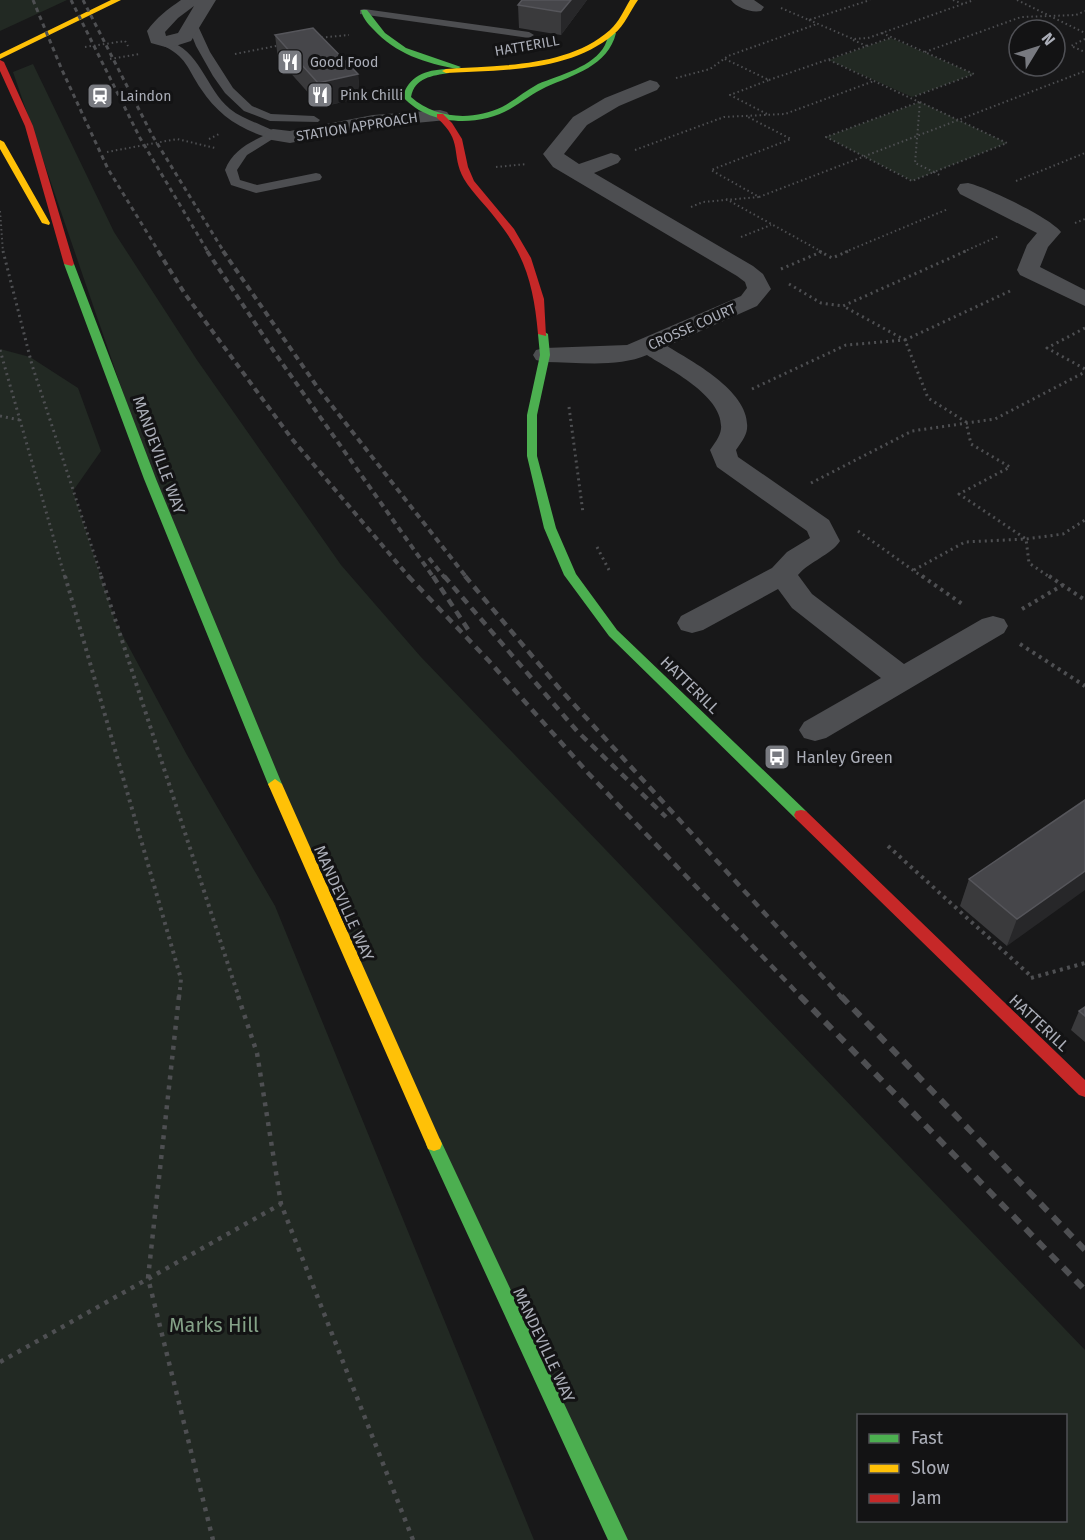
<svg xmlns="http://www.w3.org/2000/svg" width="1085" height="1540" font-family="'Fira Sans',sans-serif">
	<rect width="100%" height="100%" fill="#181819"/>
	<path fill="#222923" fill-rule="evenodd" d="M0 0H67L0 31Z
		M891 38 974 74 912 97 829 60Z
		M33 64 114 232 197 360 341 565 420 656 1085 1350V1540H618L177 550 13 72ZM858 1416H1066V1520H858Z
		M920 102 1007 143 912 181 826 137Z
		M0 349 30 357 78 388 101 451 73 491 116 623 187 755 275 906 534 1540H0Z"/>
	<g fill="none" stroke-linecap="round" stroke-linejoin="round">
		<path stroke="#4e4f52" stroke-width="2" stroke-dasharray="1.5 3" stroke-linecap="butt" d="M953 0 963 4
			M1017 0 1085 33
			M781 8 809 20 870 0
			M809 20 853 39 868 38 974 0
			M882 33 974 74 913 97
			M317 38 349 35
			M1085 39 1071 46 1085 52
			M853 40 867 46
			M85 47 125 41 128 46
			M925 52 1021 17 1076 15 1085 11
			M235 54 281 45
			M110 59 139 54
			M725 59 769 80 730 95 767 114
			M829 60 919 102
			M676 78 710 69 728 56 817 24
			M769 80 890 38
			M919 102 826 137 912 181 934 172
			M920 102 1007 143 934 172
			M920 102 915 163 934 172
			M209 139 219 134
			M635 150 724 117 785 114 874 81
			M107 152 177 139 215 148
			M496 167 527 164
			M934 172 941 176
			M1016 181 1085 153
			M759 197 1085 71
			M726 199 822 252
			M691 207 703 202 759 197 711 170 791 139 748 117
			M0 211 3 252
			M1075 223 1085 219
			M741 237 771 225
			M845 252 948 209
			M963 252 999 236"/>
		<path stroke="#4e4f52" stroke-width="3" stroke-dasharray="2 4" stroke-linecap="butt" d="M3 251 32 365 102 578
			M819 251 832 258 849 251
			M781 269 821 252
			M789 284 821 303 843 306
			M1010 291 905 340 928 398 966 422 971 444 1010 467 959 494 1026 539 1029 563 1051 578
			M1085 328 1047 348 1085 369
			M0 350 65 578
			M752 389 846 345 905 340 843 306 966 251
			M569 407 583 513
			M0 416 20 420
			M811 483 912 431 995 419 1085 372
			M858 531 924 578
			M597 547 609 570
			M914 570 965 542 1026 539 1063 534 1085 520"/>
		<path stroke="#4e4f52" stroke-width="4" stroke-dasharray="3 4.5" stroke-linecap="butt" d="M65 576 181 979 179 998
			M101 576 239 998
			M922 576 965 606
			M1049 576 1085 600
			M1022 609 1063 585
			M1020 644 1085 686
			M888 846 1032 977
			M1031 978 1085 963"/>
		<path stroke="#4e4f52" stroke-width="4.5" stroke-dasharray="4 6" stroke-linecap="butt" d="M179 996 148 1278 213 1540
			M238 996 257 1053 281 1204 413 1540
			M0 1362 281 1204"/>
		<path fill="#4d4e51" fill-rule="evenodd" d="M364 9 529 32 534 35 529 38 360 14V10Z
			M193 23 198 26 210 52 233 88 252 106 271 114 314 116 320 120 318 122 270 121 244 111 225 93 213 76 196 46 188 26Z
			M166 40C201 50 205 88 230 109 245 121 269 126 279 135L247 155 237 170 240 180 257 185 316 173 320 174 322 177 320 180 256 193 231 185 225 170C232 152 246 144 263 136 236 127 216 112 201 89 187 68 187 57 162 45L161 43Z"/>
		<path fill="#4d4e51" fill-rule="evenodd" d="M181 0H216L191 41 169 48 151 43 147 31C156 18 168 9 181 0ZM194 6 178 33 166 36 165 32 178 18Z
			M731 0H754L764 7 761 11C751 13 737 8 731 0Z
			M650 80 657 82 660 86 657 90 619 106 587 125 564 154 579 164 611 153 618 155 621 159 618 163 594 173 753 266 763 274 771 289 757 306 667 346C693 362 751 392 747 429 746 437 740 444 736 450L738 457 829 520 840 541C831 555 810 561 798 575L812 594 904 664 982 619 993 616 1004 619 1008 626 1004 633 826 738 815 741 804 738 799 730 804 722 881 678 792 608 778 589 703 630 692 633 681 630 677 623 681 616 772 568 787 552 810 538 807 531 717 467 710 450C714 444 720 437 721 429 724 396 670 370 647 355 617 368 577 362 545 362L536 360 533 355 536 350 545 348 627 345 741 296 747 288 745 282 737 276 553 167 543 154 573 117 605 98Z
			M440 110 447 112 450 116 447 120 373 127 290 143 266 139 263 135 266 131 273 129 290 131 373 115Z
			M968 183C986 187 1051 218 1061 232L1048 247 1040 267 1085 290V306L1020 275 1017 270 1027 245 1037 233 960 194 957 189 960 184Z"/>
		<path fill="#4caf50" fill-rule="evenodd" d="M361 10H367L385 33 406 48 461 67 457 69C425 63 396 54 373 29 368 24 362 17 361 10Z
			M609 31 616 33C608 66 573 75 546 87 533 93 522 102 510 109 478 127 429 126 403 97 408 76 426 70 446 69H449V73C432 76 415 77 411 97 435 119 473 121 502 107 515 100 525 91 538 84 559 75 594 67 605 45 607 41 608 36 609 31Z
			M66 262 74 264 156 479 282 784 280 788H270L268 784 144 479 64 264Z
			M543 331 548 334 550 355 537 415V456L556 528 576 574 617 630 806 811 808 815 806 819H796L609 636 564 575 544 528 527 456V415L540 355 538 334Z
			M434 1137 440 1139 628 1540H608L426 1144 428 1139Z"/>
		<path fill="#ffc107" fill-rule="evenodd" d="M111 0H121L0 59V54Z
			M630 0H638C630 11 625 25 614 34 570 72 501 70 446 73L442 71 446 69C499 65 567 68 610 30 619 22 624 10 630 0Z
			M0 140 4 142 50 223 49 225 42 223 0 149Z
			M275 779 282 784 442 1144 440 1149 434 1151 428 1149 426 1144 268 784Z"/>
		<path fill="#c62828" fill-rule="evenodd" d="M0 60 4 62 33 126 74 264 72 266 64 264 25 126 0 71Z
			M437 114H443L452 123 462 139 468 167 474 181 514 229 531 258 544 299 546 336 538 334C534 288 526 256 496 219 486 205 473 194 464 179 450 153 464 142 437 118Z
			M801 810 806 811 1085 1080V1097L1079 1095 796 819 794 815 796 811Z"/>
		<path stroke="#4e4f52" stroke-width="3" stroke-dasharray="4.5 4" stroke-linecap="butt" d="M33 0 62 70 108 169 159 252
			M71 0 140 138 208 252
			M83 0 152 135 224 252"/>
		<path stroke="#4e4f52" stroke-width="4" stroke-dasharray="6 4.5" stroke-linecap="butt" d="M158 251 185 294 292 439 410 578
			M207 251 277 356 434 578
			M223 251 318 388 467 578
			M429 558 445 578"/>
		<path stroke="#4e4f52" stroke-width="4.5" stroke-dasharray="8 6" stroke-linecap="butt" d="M408 576 489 661 588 773 802 998
			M433 576 469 631
			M444 576 577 731 666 817
			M465 576 559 688 842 998"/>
		<path stroke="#4e4f52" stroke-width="6" stroke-dasharray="10 8" stroke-linecap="butt" d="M800 996 1085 1290
			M841 996 1085 1250"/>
	</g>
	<path fill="#3a3a3c" d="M587 0 561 35 519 28 518 5Z
		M275 35 358 74 360 98 321 107 278 59Z
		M1085 800 1007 946 960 906 969 879Z
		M1085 1007V1042L1071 1030 1079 1011Z"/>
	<path fill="#272729" d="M571 0H587L561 35V12Z
		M358 74 360 98 321 107 318 83Z
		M1085 871V890L1007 946 1017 919Z"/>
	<path fill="#46464a" stroke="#56565b" stroke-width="1.5" d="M522 0H571L561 12 518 5Z
		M313 28 358 74 318 83 275 35Z
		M1085 800V871L1017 919 969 879Z
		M1085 1007V1016L1079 1011Z"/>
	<defs>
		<g id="restaurant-square" transform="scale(1.35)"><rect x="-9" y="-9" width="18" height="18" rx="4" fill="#787a80" stroke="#131314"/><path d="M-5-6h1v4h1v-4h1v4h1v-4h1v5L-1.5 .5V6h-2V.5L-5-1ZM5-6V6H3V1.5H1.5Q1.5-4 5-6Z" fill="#fff"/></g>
		<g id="station-square" transform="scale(1.35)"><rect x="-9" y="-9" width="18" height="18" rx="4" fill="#787a80" stroke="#131314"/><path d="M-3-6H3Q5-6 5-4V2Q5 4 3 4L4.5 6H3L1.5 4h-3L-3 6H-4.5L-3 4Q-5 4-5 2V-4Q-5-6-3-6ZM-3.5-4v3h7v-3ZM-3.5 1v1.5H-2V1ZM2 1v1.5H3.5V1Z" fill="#fff"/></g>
		<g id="bus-square" transform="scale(1.35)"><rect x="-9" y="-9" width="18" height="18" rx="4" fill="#787a80" stroke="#131314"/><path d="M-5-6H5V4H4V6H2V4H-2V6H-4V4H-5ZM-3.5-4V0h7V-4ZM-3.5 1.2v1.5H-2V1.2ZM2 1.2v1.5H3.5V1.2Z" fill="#fff"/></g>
	</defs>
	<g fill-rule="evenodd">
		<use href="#restaurant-square" x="290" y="62"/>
		<use href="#restaurant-square" x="320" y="95"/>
		<use href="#station-square" x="100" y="96"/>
		<use href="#bus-square" x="777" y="757"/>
	</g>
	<g text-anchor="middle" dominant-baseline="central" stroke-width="6" stroke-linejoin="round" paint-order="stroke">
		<g font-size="14" fill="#abaeb8" stroke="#131314">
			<text transform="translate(527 46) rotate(-10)">HATTERILL</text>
			<text transform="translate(357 127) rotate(-9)">STATION APPROACH</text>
			<text transform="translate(692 327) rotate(-24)">CROSSE COURT</text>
		</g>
		<g font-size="14" fill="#abaeb8" stroke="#131314" text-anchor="start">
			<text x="310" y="62">Good Food</text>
			<text x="340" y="95">Pink Chilli</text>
			<text x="120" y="96">Laindon</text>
		</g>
		<g font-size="16" fill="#abaeb8" stroke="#131314">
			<text transform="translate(159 455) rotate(70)">MANDEVILLE WAY</text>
			<text transform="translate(690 685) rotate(44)">HATTERILL</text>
			<text transform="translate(344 903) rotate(66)">MANDEVILLE WAY</text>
			<text transform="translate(1039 1023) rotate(43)">HATTERILL</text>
			<text transform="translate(544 1345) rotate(65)">MANDEVILLE WAY</text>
		</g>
		<g font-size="16" fill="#abaeb8" stroke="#131314" text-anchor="start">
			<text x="796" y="757">Hanley Green</text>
		</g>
		<g font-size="20" fill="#84a187" stroke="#131314">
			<text x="214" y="1325">Marks Hill</text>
		</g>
	</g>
	<rect x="857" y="1414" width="210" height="108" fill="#131314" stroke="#505156" stroke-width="1.5"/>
	<rect x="869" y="1434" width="30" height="9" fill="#4caf50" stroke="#505156" stroke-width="1.5"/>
	<text x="911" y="1444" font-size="18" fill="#abaeb8">Fast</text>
	<rect x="869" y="1464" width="30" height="9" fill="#ffc107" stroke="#505156" stroke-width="1.5"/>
	<text x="911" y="1474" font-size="18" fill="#abaeb8">Slow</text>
	<rect x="869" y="1494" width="30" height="9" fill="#c62828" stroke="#505156" stroke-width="1.5"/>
	<text x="911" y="1504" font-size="18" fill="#abaeb8">Jam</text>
	<g transform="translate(1037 48) rotate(52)"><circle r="28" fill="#131314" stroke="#505156" stroke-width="1.5"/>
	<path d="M0-4.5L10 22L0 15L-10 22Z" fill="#787a80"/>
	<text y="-9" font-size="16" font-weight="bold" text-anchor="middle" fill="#abaeb8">N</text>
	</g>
</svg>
